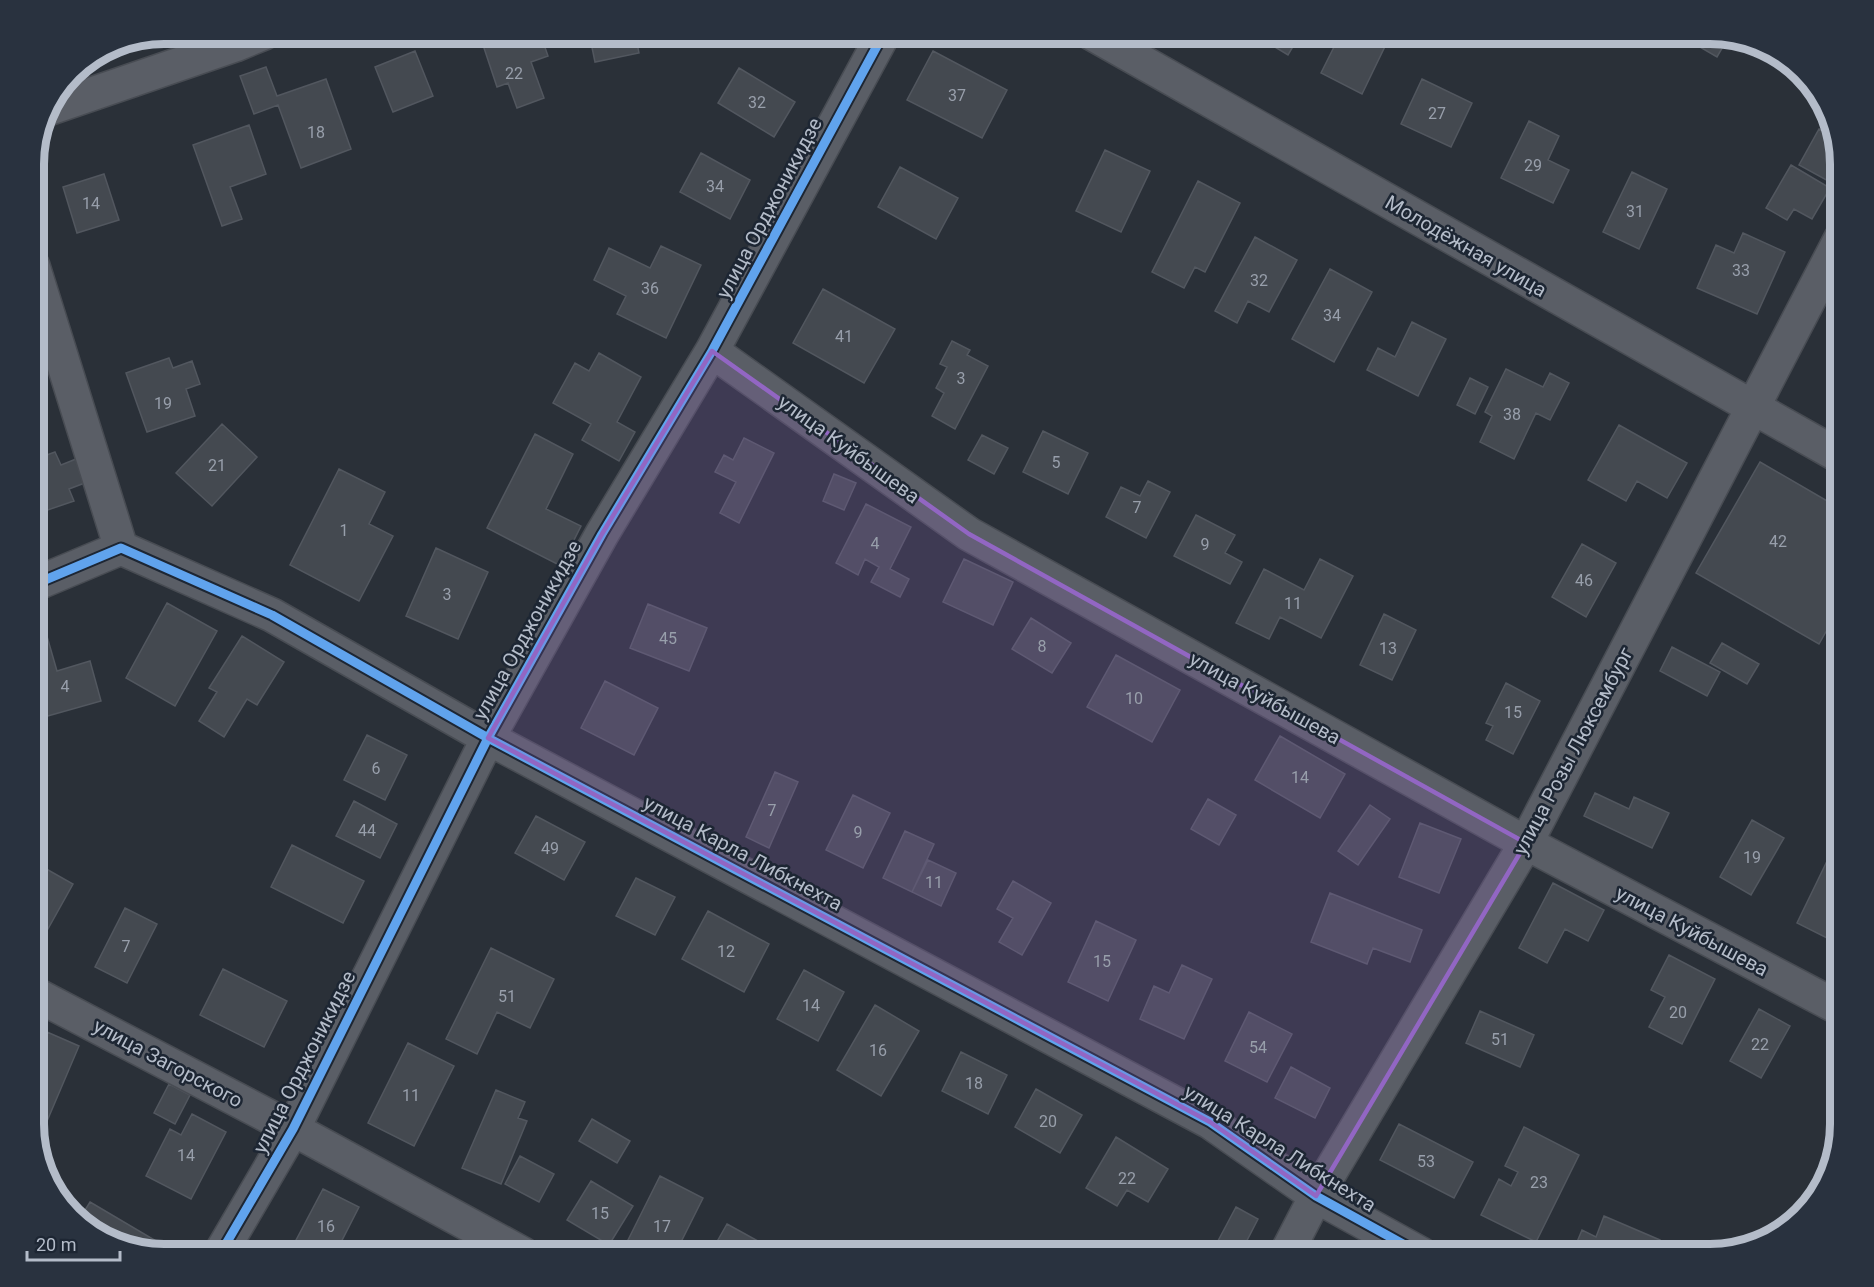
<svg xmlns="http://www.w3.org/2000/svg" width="1874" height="1287" font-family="Roboto,sans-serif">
	<rect width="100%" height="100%" fill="#2a3038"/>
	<path fill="#444950" stroke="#52575f" stroke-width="1.5" d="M479 33H540L548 56 531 62 544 98 517 108 508 83 497 87Z
		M589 33H635L639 53 595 62Z
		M1252 33H1301L1288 55Z
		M1352 33H1384L1390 36 1362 94 1321 73 1338 39 1347 43Z
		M1412 33H1442L1432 47Z
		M1683 33H1710L1728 38 1717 57 1681 36Z
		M415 51 433 96 393 112 375 67Z
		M933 51 1007 90 982 138 907 100Z
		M266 67 277 96 326 79 351 149 301 168 278 105 254 114 240 76Z
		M739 68 795 102 774 137 718 103Z
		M1422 79 1472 103 1451 147 1401 124Z
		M1529 121 1559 136 1548 160 1569 170 1553 203 1501 178Z
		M249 125 266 174 230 187 242 219 222 226 193 145Z
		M1819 129 1835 137 1841 163V188L1799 165Z
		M1105 150 1150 171 1121 232 1076 211Z
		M701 153 750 180 730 219 680 192Z
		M1791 165 1830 188 1812 219 1794 209 1787 220 1766 208Z
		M900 167 958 198 936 239 878 207Z
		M1632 172 1667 189 1639 249 1603 232Z
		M104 174 119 220 77 233 63 187Z
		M1198 181 1240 203 1205 272 1195 267 1184 288 1152 272Z
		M1743 233 1785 252 1757 314 1697 288 1716 245 1734 253Z
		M1255 237 1297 260 1269 312 1248 301 1237 323 1215 311Z
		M661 246 701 265 666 338 617 314 626 296 594 280 609 248 650 268Z
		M1330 269 1372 292 1334 362 1292 339Z
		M823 289 895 329 864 383 793 343Z
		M1412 322 1446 339 1418 396 1367 370 1378 348 1395 357Z
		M1841 339V363L1831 358Z
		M952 341 970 350 967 355 988 366 955 429 932 416 944 393 936 388 947 367 940 364Z
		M599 353 641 377 617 422 635 432 619 461 582 440 591 424 553 403 575 363 589 371Z
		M169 358 173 368 192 361 200 384 186 389 195 416 147 432 126 373Z
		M1506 369 1543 387 1550 373 1569 383 1550 420 1536 413 1514 459 1480 442 1492 416 1485 412Z
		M1470 378 1488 387 1475 414 1457 405Z
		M222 424 257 457 212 506 176 473Z
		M1619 425 1687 463 1667 498 1637 481 1626 501 1588 480Z
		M1043 431 1088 453 1068 494 1023 472Z
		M535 434 573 454 546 509 581 526 561 566 487 528Z
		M982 435 1008 448 994 474 968 460Z
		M744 438 774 453 739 523 720 513 736 482 715 472 724 455 733 460Z
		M55 452 61 465 81 457 90 481 69 489 74 501 33 515V460Z
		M1760 462 1841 509V605L1819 644 1696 573Z
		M339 469 385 492 369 524 393 536 359 601 290 565Z
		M834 474 856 483 844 510 823 501Z
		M1148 481 1170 492 1146 538 1106 517 1121 487 1140 496Z
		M866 504 911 527 890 569 909 579 900 597 871 582 879 567 865 559 858 575 836 563Z
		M1196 515 1235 535 1225 553 1242 562 1230 584 1174 556Z
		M1582 544 1616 563 1586 617 1552 597Z
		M436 548 488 572 458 639 406 616Z
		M964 559 1013 582 993 625 943 602Z
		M1320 559 1353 576 1321 638 1280 617 1269 639 1236 623 1264 569 1304 590Z
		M167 603 217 631 175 706 126 678Z
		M648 604 707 628 689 671 630 648Z
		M1384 614 1416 630 1392 680 1360 665Z
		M1031 618 1071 643 1052 673 1012 649Z
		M1841 621V636L1834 631Z
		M44 626 57 671 90 661 101 701 37 719 33 705V629Z
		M242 636 284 662 257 705 247 699 224 737 199 721 217 692 209 688Z
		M1722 643 1759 664 1747 684 1710 663Z
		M1672 647 1720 672 1707 696 1660 671Z
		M1116 655 1180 690 1152 742 1087 707Z
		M605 681 658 708 634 755 581 728Z
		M1506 683 1540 701 1513 754 1486 740 1493 726 1486 723Z
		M367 735 407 755 385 800 344 780Z
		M1280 736 1345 774 1320 818 1255 780Z
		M775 772 798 782 769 848 746 837Z
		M1595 793 1629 809 1634 797 1669 813 1652 848 1584 816Z
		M853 795 890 813 863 868 826 850Z
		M1208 799 1236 815 1219 845 1191 829Z
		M354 801 397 824 380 858 336 836Z
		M1370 805 1390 819 1358 865 1338 851Z
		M536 816 585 842 564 880 515 853Z
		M1752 820 1784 838 1751 895 1720 877Z
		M1420 823 1461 839 1439 893 1399 877Z
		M905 831 934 844 912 892 883 878Z
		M292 845 364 881 343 923 271 887Z
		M1829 857 1841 863V945L1797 923Z
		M928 860 956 873 941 906 912 892Z
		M34 862 73 884 44 936 33 930Z
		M636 878 675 897 655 935 616 916Z
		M1013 881 1051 903 1022 955 999 942 1013 918 997 909Z
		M1553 883 1604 910 1588 941 1565 929 1547 963 1519 948Z
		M1330 893 1422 930 1410 962 1373 948 1367 964 1311 942Z
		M125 908 157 924 127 983 95 967Z
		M708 911 769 944 744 992 682 959Z
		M1096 921 1136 940 1108 1001 1068 982Z
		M491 948 554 979 530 1028 497 1012 477 1054 446 1039Z
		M1669 955 1715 979 1682 1044 1649 1027 1665 997 1651 990Z
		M1182 965 1212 979 1184 1039 1140 1019 1154 986 1169 993Z
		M223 969 287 1001 264 1047 200 1015Z
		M804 970 844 992 818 1041 777 1019Z
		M875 1005 919 1031 881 1096 837 1070Z
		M1759 1009 1790 1026 1761 1078 1730 1061Z
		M1480 1011 1534 1035 1520 1067 1466 1043Z
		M1249 1012 1292 1034 1267 1082 1225 1061Z
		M47 1032 79 1046 39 1140 33 1132V1064Z
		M408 1043 454 1066 414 1146 368 1123Z
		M961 1052 1007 1075 988 1114 942 1091Z
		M1291 1067 1330 1088 1315 1118 1275 1098Z
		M169 1084 190 1095 175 1124 154 1113Z
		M1036 1089 1082 1115 1060 1153 1015 1127Z
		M496 1090 525 1102 518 1118 527 1121 501 1184 462 1168Z
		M192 1114 226 1132 191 1199 146 1176 170 1129 181 1135Z
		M592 1119 630 1141 617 1163 579 1141Z
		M1399 1124 1473 1162 1454 1198 1380 1160Z
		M1524 1127 1579 1155 1536 1242 1481 1215 1499 1179 1511 1186 1518 1172 1505 1166Z
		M1116 1137 1168 1169 1148 1202 1127 1190 1117 1206 1086 1188Z
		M520 1156 554 1174 539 1202 505 1184Z
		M660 1176 703 1198 675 1254H621Z
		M591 1181 633 1206 609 1245 567 1220Z
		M323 1189 359 1207 335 1254H313L294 1244Z
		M90 1202 163 1245 159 1253 91 1232 79 1220Z
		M1236 1207 1258 1219 1240 1254H1211Z
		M1604 1216 1660 1240 1654 1254H1572L1582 1230 1596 1237Z
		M727 1224 765 1245 760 1254H710Z
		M682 1247 696 1254H679Z"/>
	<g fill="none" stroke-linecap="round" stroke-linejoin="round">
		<g stroke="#484c53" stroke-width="36">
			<path id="minor" d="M1091 33 1841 457
				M45 110 235 45 264 33
				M33 266 121 548
				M712 351 969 534 1526 843 1841 1009
				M33 585 121 548 272 615 488 738 1210 1122 1316 1196 1421 1254
				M33 993 293 1129 523 1254
				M220 1254 293 1129 488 738 602 534 712 351 884 33
				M1286 1254 1316 1196 1526 843 1841 238"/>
		</g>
		<use href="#minor" stroke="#5a5e66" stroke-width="33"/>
		<g stroke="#1d2633" stroke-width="13">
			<path id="cycleway" d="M33 585 121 548 272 615 488 738 1210 1122 1316 1196 1421 1254
				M220 1254 293 1129 488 738 602 534 712 351 884 33"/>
		</g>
		<use href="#cycleway" stroke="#60a3ed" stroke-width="9"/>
	</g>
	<path fill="#9266c3" fill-opacity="0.2" stroke="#9266c3" stroke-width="4.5" stroke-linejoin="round" d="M712 351 969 534 1526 843 1316 1196 1210 1122 488 738 602 534Z"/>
	<g text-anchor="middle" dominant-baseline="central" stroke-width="5" stroke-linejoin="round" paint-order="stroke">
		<g font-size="16" fill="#989fab">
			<text x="514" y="73">22</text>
			<text x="957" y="95">37</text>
			<text x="757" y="102">32</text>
			<text x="1437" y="113">27</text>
			<text x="316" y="132">18</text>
			<text x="1533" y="165">29</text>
			<text x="715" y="186">34</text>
			<text x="91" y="203">14</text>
			<text x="1635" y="211">31</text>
			<text x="1741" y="270">33</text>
			<text x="1259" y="280">32</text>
			<text x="650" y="288">36</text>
			<text x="1332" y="315">34</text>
			<text x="844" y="336">41</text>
			<text x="961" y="378">3</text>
			<text x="163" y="403">19</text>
			<text x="1512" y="414">38</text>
			<text x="1056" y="462">5</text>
			<text x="217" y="465">21</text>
			<text x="1137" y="507">7</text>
			<text x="344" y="530">1</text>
			<text x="1778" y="541">42</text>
			<text x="875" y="543">4</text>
			<text x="1205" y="544">9</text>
			<text x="1584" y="580">46</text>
			<text x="447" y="594">3</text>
			<text x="1293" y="603">11</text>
			<text x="668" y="638">45</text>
			<text x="1042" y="646">8</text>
			<text x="1388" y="648">13</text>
			<text x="65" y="686">4</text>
			<text x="1134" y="698">10</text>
			<text x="1513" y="712">15</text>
			<text x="376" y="768">6</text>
			<text x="1300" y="777">14</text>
			<text x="772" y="810">7</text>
			<text x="367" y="830">44</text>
			<text x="858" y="832">9</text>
			<text x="550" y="848">49</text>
			<text x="1752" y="857">19</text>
			<text x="934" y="882">11</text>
			<text x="126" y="946">7</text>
			<text x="726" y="951">12</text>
			<text x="1102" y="961">15</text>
			<text x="507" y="996">51</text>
			<text x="811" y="1005">14</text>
			<text x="1678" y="1012">20</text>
			<text x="1500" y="1039">51</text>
			<text x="1760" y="1044">22</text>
			<text x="1258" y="1047">54</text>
			<text x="878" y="1050">16</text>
			<text x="974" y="1083">18</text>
			<text x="411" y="1095">11</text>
			<text x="1048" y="1121">20</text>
			<text x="186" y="1155">14</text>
			<text x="1426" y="1161">53</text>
			<text x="1127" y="1178">22</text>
			<text x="1539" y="1182">23</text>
			<text x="600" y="1213">15</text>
			<text x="326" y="1226">16</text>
			<text x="662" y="1226">17</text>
		</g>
		<g font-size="20" fill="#b4bcc9" stroke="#1d2633">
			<text transform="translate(769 208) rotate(-62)">улица Орджоникидзе</text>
			<text transform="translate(1466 246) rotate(30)">Молодёжная улица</text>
			<text transform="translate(849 449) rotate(36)">улица Куйбышева</text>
			<text transform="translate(527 630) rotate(-61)">улица Орджоникидзе</text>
			<text transform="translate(1265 698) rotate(29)">улица Куйбышева</text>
			<text transform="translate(1573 751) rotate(-62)">улица Розы Люксембург</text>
			<text transform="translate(743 853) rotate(28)">улица Карла Либкнехта</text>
			<text transform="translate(1692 931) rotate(28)">улица Куйбышева</text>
			<text transform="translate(304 1062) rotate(-63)">улица Орджоникидзе</text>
			<text transform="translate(168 1063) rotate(28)">улица Загорского</text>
			<text transform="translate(1280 1148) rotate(32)">улица Карла Либкнехта</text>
		</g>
	</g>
	<path d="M0 0H1874V1287H0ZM164 44H1710A120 120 0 0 1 1830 164V1124A120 120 0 0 1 1710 1244H164A120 120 0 0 1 44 1124V164A120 120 0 0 1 164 44Z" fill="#29323f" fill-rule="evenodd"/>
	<path fill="none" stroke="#b4bcc9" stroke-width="8" d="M164 44H1710A120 120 0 0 1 1830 164V1124A120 120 0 0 1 1710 1244H164A120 120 0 0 1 44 1124V164A120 120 0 0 1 164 44Z"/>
	<path d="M27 1251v9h93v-9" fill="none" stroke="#b4bcc9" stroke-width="3"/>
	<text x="36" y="1251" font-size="18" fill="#b4bcc9" stroke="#1d2633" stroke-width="4.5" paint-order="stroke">20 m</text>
</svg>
